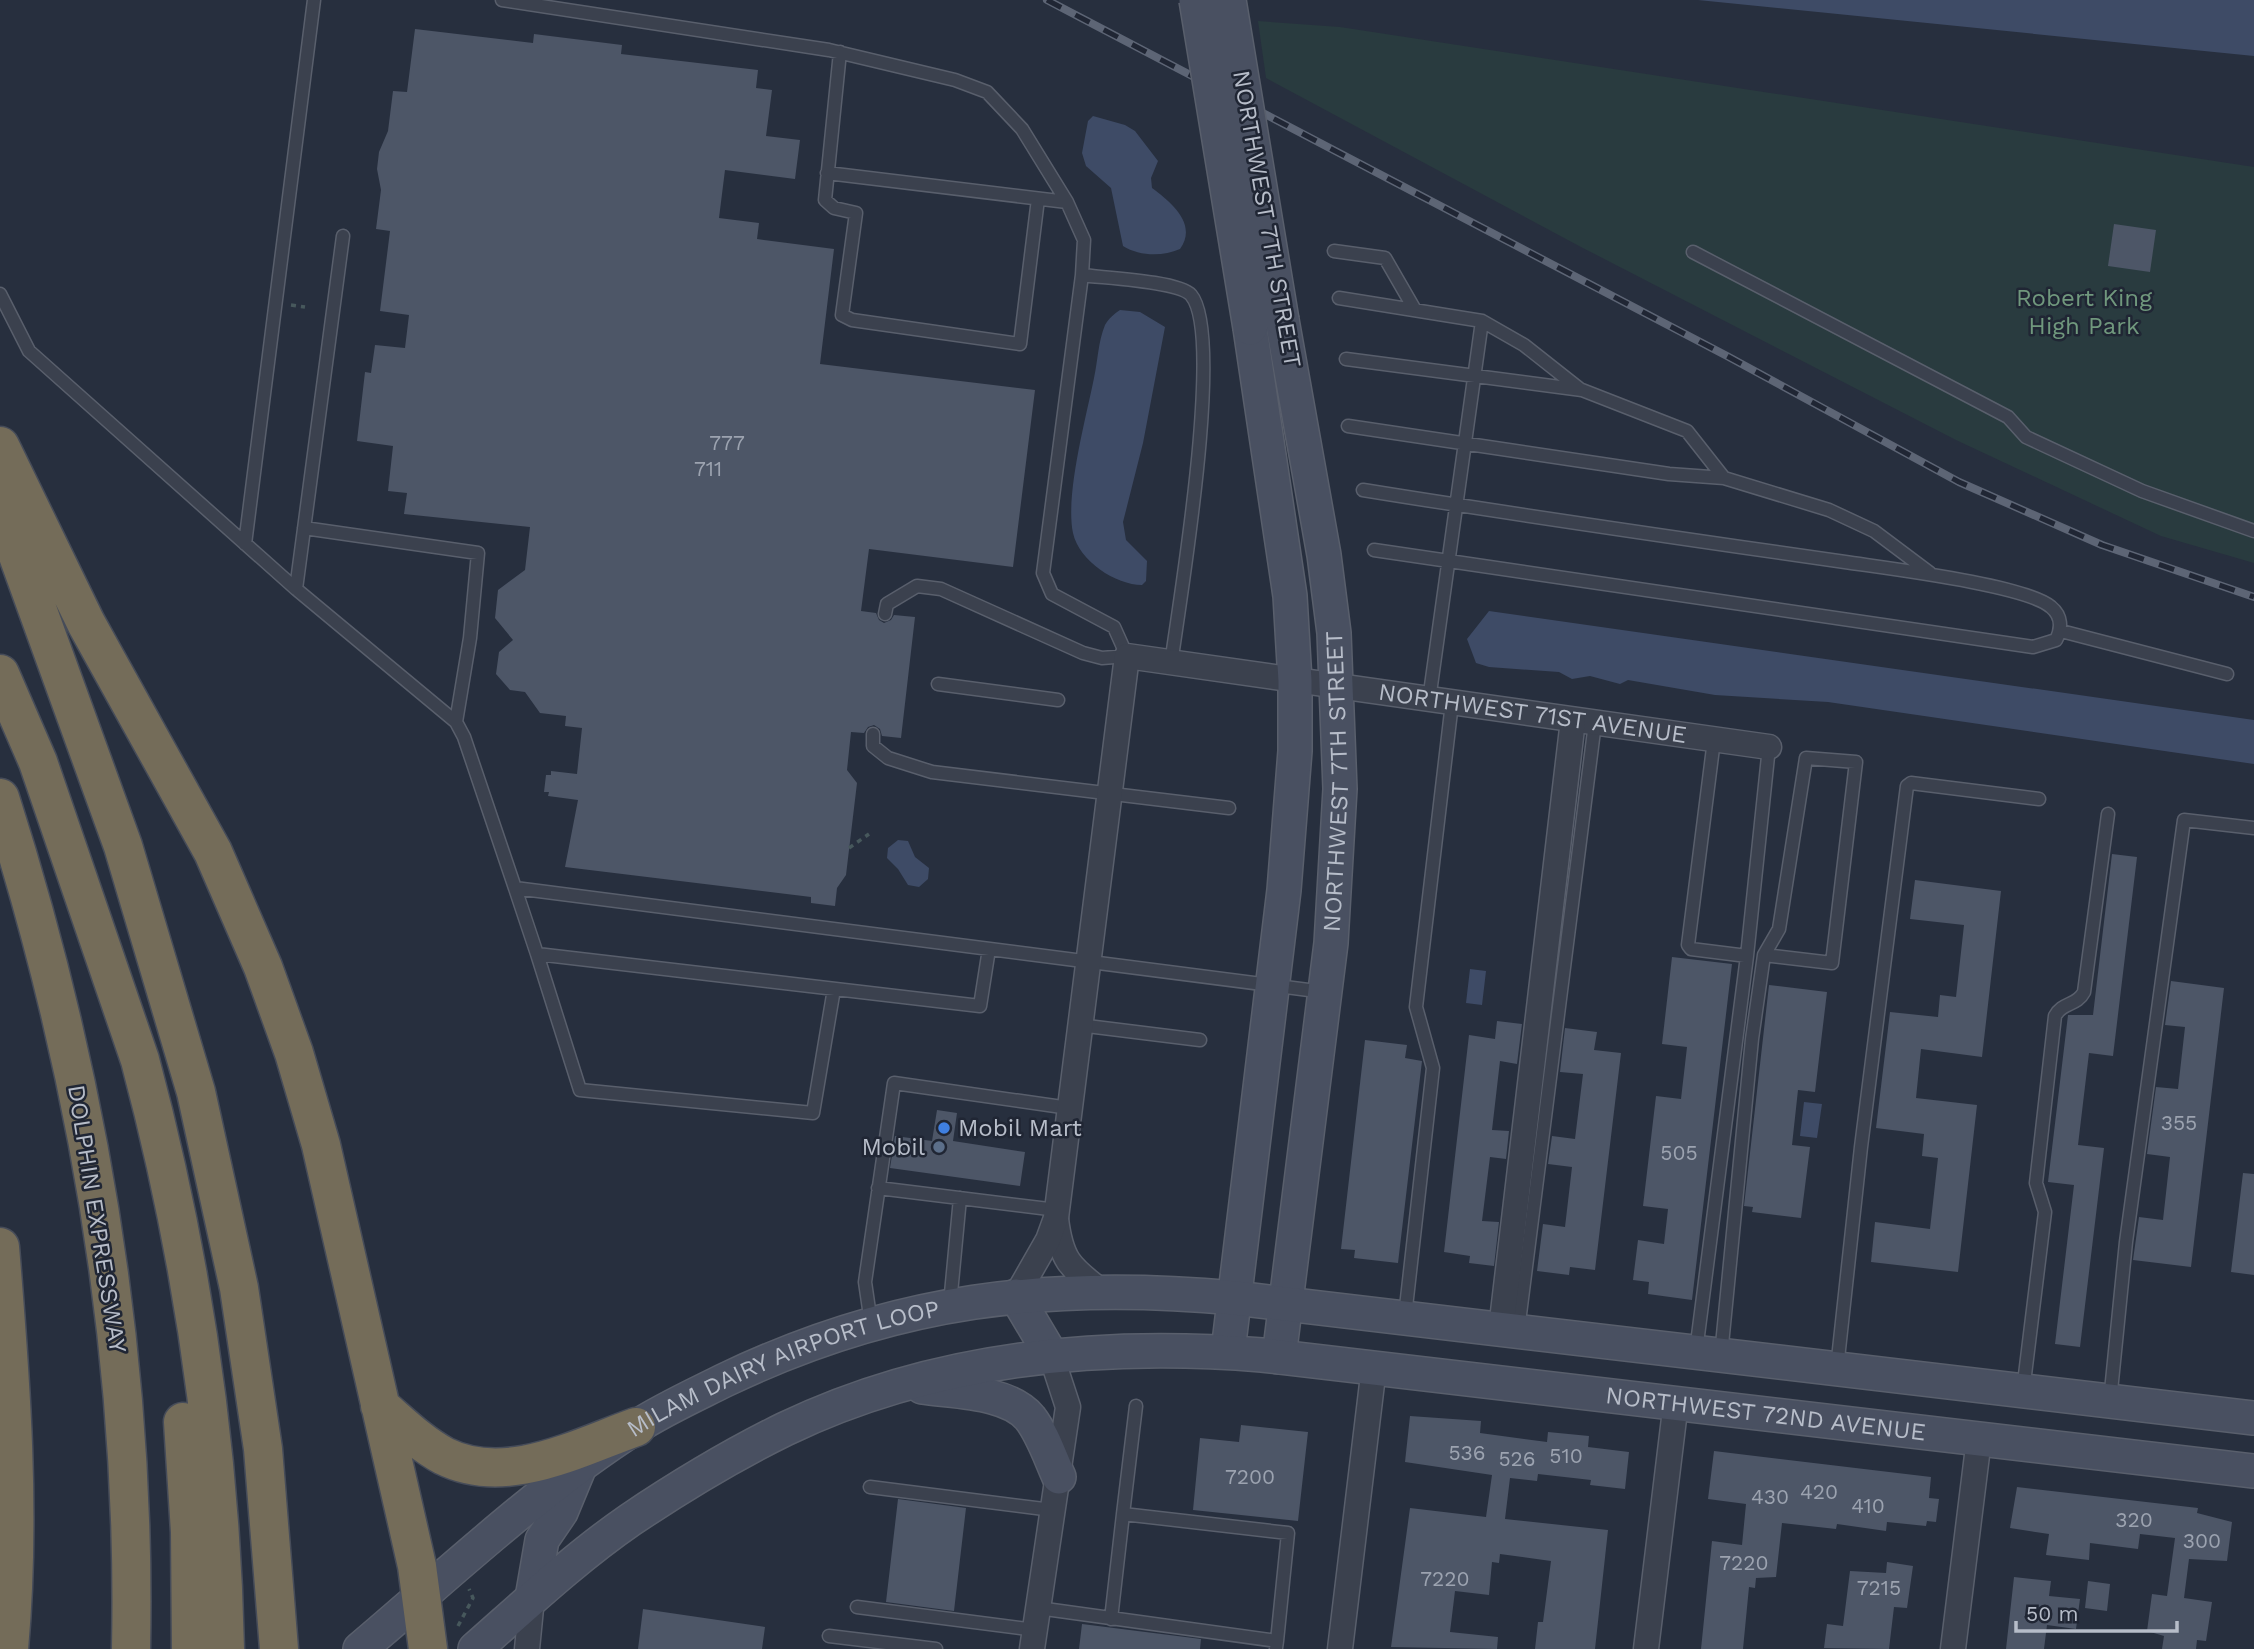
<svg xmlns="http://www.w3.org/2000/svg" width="2254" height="1649" font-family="'Work Sans',sans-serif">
	<rect width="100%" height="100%" fill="#272f3e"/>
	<path fill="#293b3f" d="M1258 21 1340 27 2254 167V563L2161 536 1956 440 1581 247 1266 78Z"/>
	<path fill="#3e4b66" d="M1698 0H2254V56Z
		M1093 116 1125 125 1135 131 1158 161 1151 178 1152 188C1171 202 1198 224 1180 249 1162 257 1139 256 1123 246L1111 188 1086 166 1082 153 1088 121Z
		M1120 310 1140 312 1165 327 1143 443 1123 522 1126 540 1147 561 1146 581 1142 585C1116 585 1079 561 1073 533 1065 495 1086 418 1094 378 1098 360 1098 342 1105 325 1109 318 1114 314 1120 310Z
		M1489 611 2254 720V764L1828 702 1715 695 1628 680 1620 684 1590 676 1572 679 1559 672 1489 667 1476 663 1467 639Z
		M898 840 908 841 915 857 929 868 928 879 919 887 908 885 898 869 887 858 888 848Z
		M1470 969 1486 971 1482 1005 1466 1003Z
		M1804 1102 1822 1104 1817 1138 1800 1136Z"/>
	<path fill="#4d5667" d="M415 29 533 43 534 34 622 45 621 54 758 70 756 88 772 90 766 136 800 140 795 179 725 170 719 218 759 223 757 239 834 249 820 364 1035 390 1013 567 869 549 861 611 876 613 879 620 884 623 891 620 894 615 915 617 901 738 882 736 880 729 874 725 868 727 864 733 851 732 847 770 857 783 846 875 837 888 835 906 811 903V897L565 867 578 800 548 796 549 792H544L546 775H551V771L577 774 582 728 565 726 566 716 540 713 525 692 510 690 496 674 499 652 513 640 495 618 498 590 525 570 530 527 404 514 407 493 388 491 393 446 357 441 365 372 371 373 375 345 405 348 409 315 380 311 390 231 376 229 381 190 377 169 379 152 388 131 393 91 407 92Z
		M2114 224 2156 230 2150 272 2108 266Z
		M2112 854 2137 857 2113 1056 2089 1053 2078 1145 2104 1148 2080 1347 2055 1344 2074 1185 2048 1182 2068 1015H2093Z
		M1915 880 2001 891 1982 1057 1921 1049 1916 1098 1977 1105 1958 1272 1871 1262 1875 1222 1930 1229 1938 1158 1922 1156 1924 1134 1876 1128 1890 1012 1938 1017 1940 995 1956 997 1964 925 1910 919Z
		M1672 957 1732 964 1692 1300 1648 1294 1649 1282 1633 1280 1638 1240 1664 1244 1668 1209 1643 1206 1656 1096 1681 1099 1687 1047 1662 1044Z
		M2171 981 2224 988 2191 1267 2133 1260 2139 1217 2163 1220 2170 1157 2147 1154 2156 1087 2178 1089 2185 1027 2165 1025Z
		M1769 985 1827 992 1815 1092 1798 1090 1792 1145 1810 1147 1801 1218 1752 1212 1753 1207 1744 1206Z
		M1497 1021 1522 1024 1517 1064 1500 1061 1492 1130 1509 1131 1506 1159 1490 1157 1482 1221 1499 1222 1494 1266 1469 1263 1470 1256 1444 1252 1469 1035 1495 1039Z
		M1565 1028 1597 1032 1594 1050 1621 1053 1595 1270 1570 1267 1569 1275 1537 1271 1543 1224 1565 1227 1572 1167 1548 1164 1552 1136 1575 1139 1583 1074 1560 1072Z
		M1365 1040 1407 1045 1405 1058 1422 1061 1398 1263 1354 1258 1355 1250 1341 1249Z
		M937 1110 957 1113 953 1141 1025 1152 1020 1186 890 1168 895 1136 932 1141Z
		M2243 1173 2254 1174V1275L2231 1272Z
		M1410 1416 1481 1421 1480 1433 1547 1442 1548 1432 1589 1436 1588 1447 1629 1452 1625 1489 1590 1485 1591 1480 1538 1474 1537 1481 1510 1478 1505 1519 1608 1530 1595 1649H1535L1538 1622H1543L1551 1561 1500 1554 1499 1563 1492 1562 1489 1595 1455 1591 1450 1632 1498 1637 1497 1649 1391 1647 1410 1508 1486 1517 1492 1475 1405 1462Z
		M1241 1425 1308 1432 1298 1521 1193 1510 1200 1438 1239 1442Z
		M1714 1451 1931 1477 1929 1498 1939 1499 1936 1522 1927 1521 1926 1526 1887 1522 1886 1531 1837 1524 1836 1529 1782 1523 1776 1577 1756 1578 1755 1588 1749 1587 1743 1649H1701L1712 1541 1742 1545 1746 1504 1708 1499Z
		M2017 1487 2198 1508 2197 1513 2232 1522 2227 1561 2189 1559 2184 1598 2212 1602 2206 1641 2197 1640 2196 1649H2162L2164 1636 2147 1631 2152 1594 2167 1596 2175 1538 2140 1534 2138 1549 2090 1543 2089 1560 2046 1555 2049 1534 2010 1528Z
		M898 1499 966 1508 954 1611 886 1602Z
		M1887 1562 1913 1566 1907 1608 1894 1607 1889 1649 1824 1648 1827 1624 1843 1626 1850 1571 1886 1573Z
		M2014 1577 2051 1581 2049 1596 2080 1599 2076 1629 2047 1625 2044 1649H2006Z
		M2088 1581 2110 1584 2107 1611 2085 1608Z
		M643 1609 765 1627 762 1649H638Z
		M1082 1624 1201 1639 1200 1649H1079Z"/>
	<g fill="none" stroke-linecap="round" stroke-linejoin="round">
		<g stroke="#595f6c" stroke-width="15">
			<path id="service" d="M502 0 829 50 955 80 987 92 1022 129 1067 202 1084 240 1082 275 1043 573 1052 594 1114 627 1127 656 1102 658 1083 653 941 589 917 586 887 604 885 614
				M840 52 825 200 834 208 856 213 842 315 852 320 1020 344 1038 199
				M827 173 1067 202
				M1334 251 1385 258 1415 310
				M1693 252 2008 417 2026 437 2142 491 2254 531
				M1082 275C1104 278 1178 281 1191 295 1225 335 1179 604 1171 664
				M0 294 29 351 296 589 456 722 464 737 515 888 1324 992
				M1339 298 1482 321 1524 345 1581 390
				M1346 359 1582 390 1687 431 1724 478 1829 510 1874 531 1930 573
				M1348 426 1669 474 1724 478
				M1363 490C1523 516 1684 539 1845 562 1884 568 2026 585 2051 607 2062 616 2062 628 2056 640L2033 647 1374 550
				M304 528 478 553 470 638 456 722
				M245 544 314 0
				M296 589 343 236
				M2061 631 2227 674
				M938 684 1058 700
				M1429 700 1482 321
				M873 734V746L888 758 932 772 1229 808
				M1714 740 1688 945 1691 949 1747 956
				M515 888 537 954 980 1006 989 949
				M537 954 580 1090 813 1113 834 989
				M1079 1025 1200 1040
				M878 1188 1057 1210
				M950 1304 960 1198
				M1405 1316 1433 1068 1416 1007 1452 703
				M871 1323 865 1282 894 1083 1069 1108
				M1518 1330 1595 723
				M1696 1351 1747 956 1769 747
				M1721 1355 1752 1039 1764 955 1779 929 1806 758 1856 762 1832 963 1764 955
				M1837 1368 1861 1147 1907 786 1911 783 2039 799
				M2023 1391 2045 1212 2036 1183 2055 1016C2062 1002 2077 1006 2084 992L2108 814
				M2110 1401 2126 1242 2184 820 2254 828
				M1136 1406 1123 1514 1288 1533 1277 1641
				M870 1487 1052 1510
				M857 1607 1035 1630
				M1038 1608 1277 1641 1276 1648
				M1111 1619 1123 1514
				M829 1636 936 1649"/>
		</g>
		<g stroke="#595f6c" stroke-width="27">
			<g id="minor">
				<path d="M1056 1219C1061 1259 1069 1267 1101 1291"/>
				<path id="s1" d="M1016 1296 1048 1240 1056 1218 1127 656 1769 747"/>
				<path d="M1501 1329 1573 720"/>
				<path d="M527 1649 532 1598"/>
				<path d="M1032 1649 1068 1407 1051 1355"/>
				<path d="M1340 1649 1374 1367"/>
				<path d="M1646 1649 1676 1402"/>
				<path d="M1953 1649 1979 1439"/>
			</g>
		</g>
		<g stroke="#595f6c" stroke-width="36">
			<g id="secondary">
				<path d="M1016 1296 1051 1355"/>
				<path d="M1228 1351 1284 890 1295 751V681L1290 596 1250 328"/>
				<path id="s2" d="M1279 1357 1331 943 1340 789 1334 633 1324 555 1282 320"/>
				<path d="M922 1387C953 1392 1008 1391 1030 1418 1043 1435 1050 1457 1059 1477"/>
				<path d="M532 1598 542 1540 561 1512 578 1471"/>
				<path id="s3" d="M360 1649C450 1573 536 1491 636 1427 664 1409 695 1395 725 1380 894 1299 1049 1281 1235 1298L2254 1418"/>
				<path id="s4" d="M475 1649C525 1605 575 1558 630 1520 679 1487 732 1455 785 1429 933 1358 1101 1342 1262 1355L2254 1471"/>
			</g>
		</g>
		<g stroke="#464c59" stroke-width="41">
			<path id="motorway" d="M0 446 86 623 213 852 263 967 294 1053 321 1145 417 1566 428 1649
				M0 506 123 846 196 1092 239 1288 263 1449 279 1649
				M0 674 38 762 140 1060C191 1251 221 1451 225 1649
				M0 798C88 1074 137 1359 131 1649
				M0 1247C11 1380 21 1516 9 1649
				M380 1406C401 1424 420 1443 444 1456 506 1487 577 1448 636 1427
				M183 1422 190 1532 191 1649"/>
		</g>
		<path stroke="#47585c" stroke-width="3.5" stroke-dasharray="5 5" stroke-linecap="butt" d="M291 305 305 307
			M849 848 869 834
			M458 1626 473 1598 469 1589"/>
		<use href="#service" stroke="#3b414e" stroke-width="12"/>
		<use href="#minor" stroke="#3b414e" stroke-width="24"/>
		<use href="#secondary" stroke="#495061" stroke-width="33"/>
		<use href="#motorway" stroke="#746c59" stroke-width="38"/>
		<g stroke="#5d6575" stroke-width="8">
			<path id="rail" d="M1047 0 1727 356 1959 482 2102 545 2254 597"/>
		</g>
		<use href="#rail" stroke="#202634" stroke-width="5" stroke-dasharray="16" stroke-linecap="butt"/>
		<g stroke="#595f6c" stroke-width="36" stroke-linecap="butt">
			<path id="secondary-bridge" d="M1196 0 1250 328
				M1229 0 1282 320"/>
		</g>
		<use href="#secondary-bridge" stroke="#495061" stroke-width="33"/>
	</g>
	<circle fill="#3f7fe0" stroke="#202634" stroke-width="2.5" cx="944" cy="1128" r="7"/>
	<circle fill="#5c6f8a" stroke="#202634" stroke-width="2.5" cx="939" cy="1147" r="7"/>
	<g text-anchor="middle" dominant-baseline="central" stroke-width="5" stroke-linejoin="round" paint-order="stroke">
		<g font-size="21" fill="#9ca3b0">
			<text x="727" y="442">777</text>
			<text x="708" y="468">711</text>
			<text x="2179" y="1122">355</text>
			<text x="1679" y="1152">505</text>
			<text x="1467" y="1452">536</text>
			<text x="1566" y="1455">510</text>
			<text x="1517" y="1458">526</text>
			<text x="1250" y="1476">7200</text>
			<text x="1819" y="1491">420</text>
			<text x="1770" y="1496">430</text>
			<text x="1868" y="1505">410</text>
			<text x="2134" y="1519">320</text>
			<text x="2202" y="1540">300</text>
			<text x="1744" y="1562">7220</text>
			<text x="1445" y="1578">7220</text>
			<text x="1879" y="1587">7215</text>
		</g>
		<g font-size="24" fill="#b7bdc9" stroke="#202634">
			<text transform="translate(1267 219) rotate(80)">NORTHWEST 7TH STREET</text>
			<text stroke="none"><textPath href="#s1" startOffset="1064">NORTHWEST 71ST AVENUE</textPath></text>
			<text stroke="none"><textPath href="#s2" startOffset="579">NORTHWEST 7TH STREET</textPath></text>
			<text transform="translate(97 1219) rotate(81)">DOLPHIN EXPRESSWAY</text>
			<text stroke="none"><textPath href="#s3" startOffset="514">MILAM DAIRY AIRPORT LOOP</textPath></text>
			<text stroke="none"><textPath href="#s4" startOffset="1377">NORTHWEST 72ND AVENUE</textPath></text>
		</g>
		<g font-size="24" fill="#70987d" stroke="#202634">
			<text x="2084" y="298">Robert King<tspan x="2084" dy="28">High Park</tspan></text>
		</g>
		<g font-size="24" fill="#b7bdc9" stroke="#202634" text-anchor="start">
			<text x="958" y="1128">Mobil Mart</text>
			<text x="925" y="1147" text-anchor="end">Mobil</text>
		</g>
	</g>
	<path d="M2016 1621v10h161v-10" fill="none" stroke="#b7bdc9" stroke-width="3.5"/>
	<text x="2026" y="1621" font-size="21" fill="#b7bdc9" stroke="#202634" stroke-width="5" paint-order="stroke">50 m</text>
</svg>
